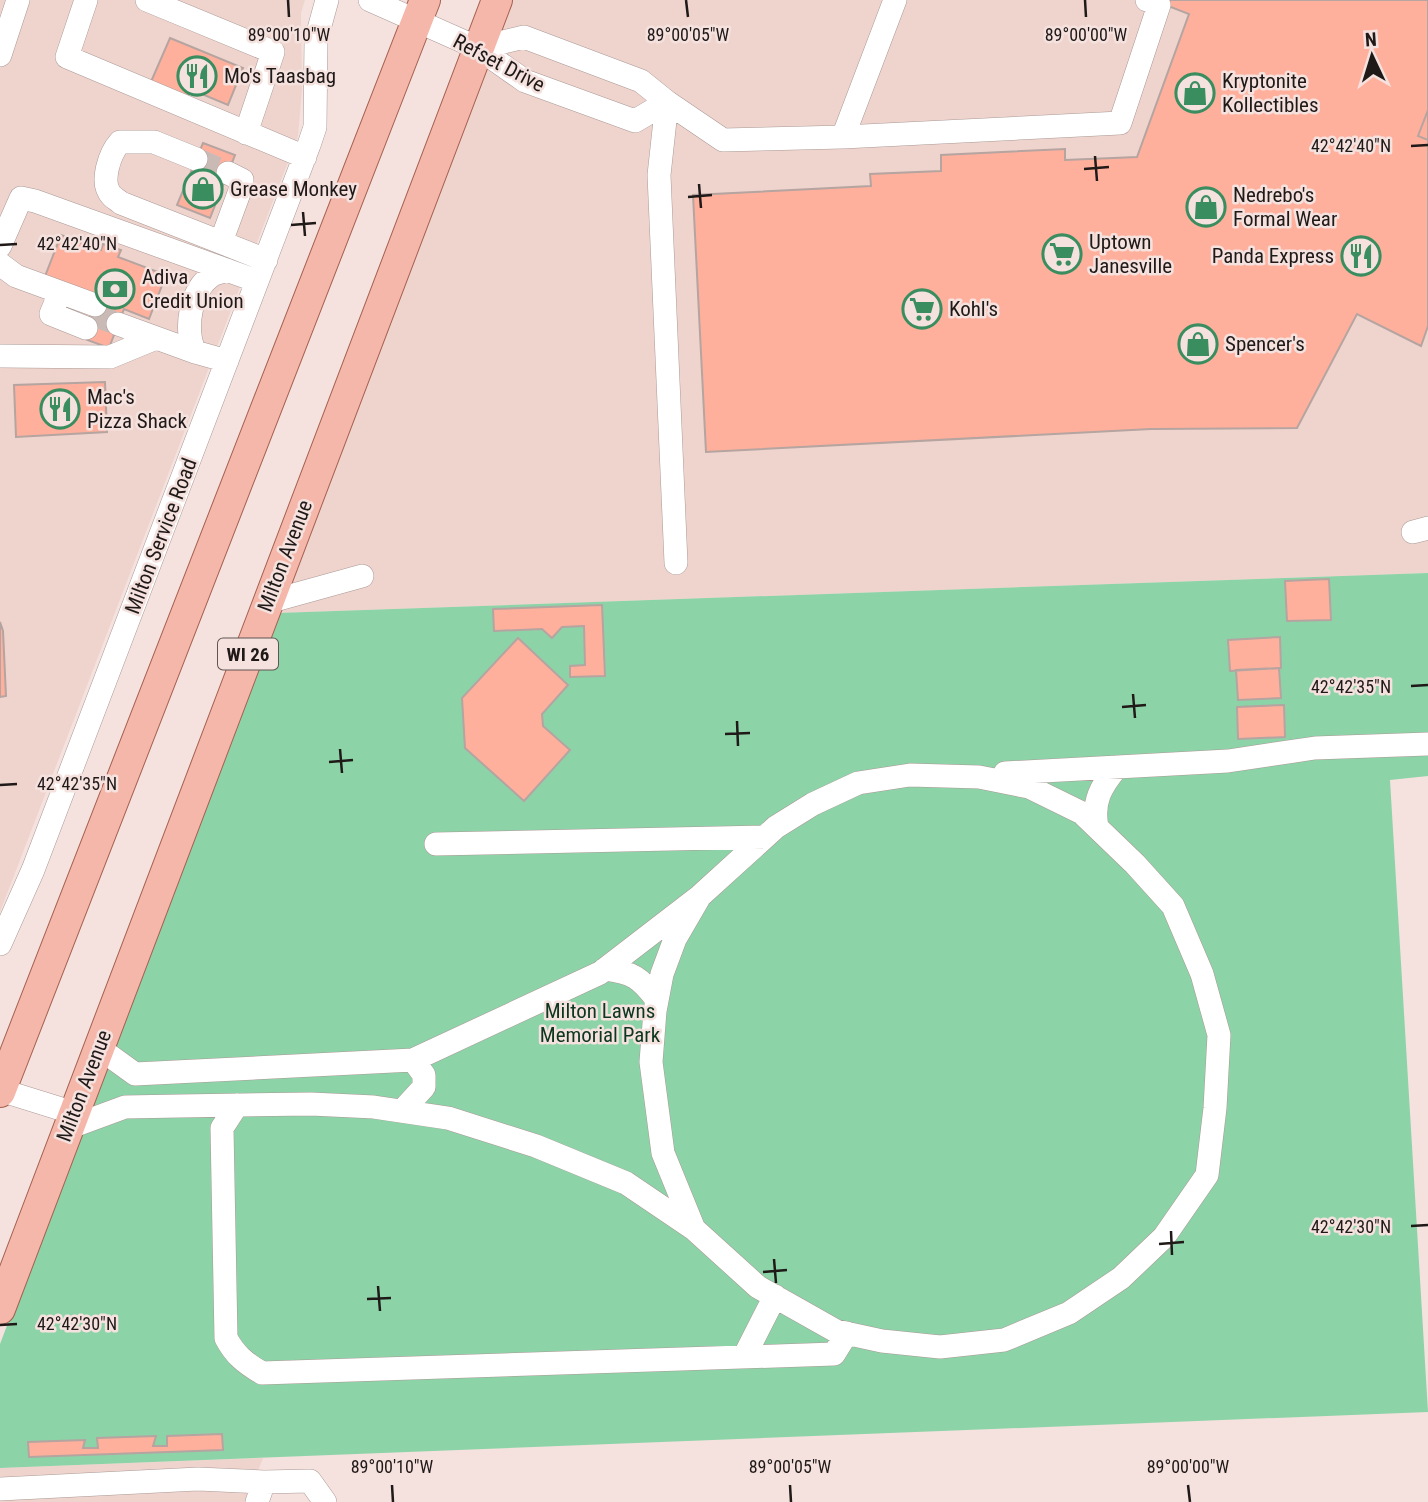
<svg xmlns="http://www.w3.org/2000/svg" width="1428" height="1502" font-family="'Roboto Condensed',sans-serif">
	<rect width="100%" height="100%" fill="#f5e2de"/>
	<path fill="#efd4cd" d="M0 0H305L301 13 302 89 298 136 0 912Z
		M513 0H1428V573L277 613Z
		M263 1458 246 1502H0V1468Z"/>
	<path fill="#8dd3a8" d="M1428 573V776L1390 780 1428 1412 0 1468V1344L277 613Z"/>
	<path fill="#ffb09d" stroke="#b5a4a0" stroke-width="2" d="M1153 0H1428V326L1421 346 1357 314 1297 428 1151 429 706 452 693 195 871 186 870 174 941 171V155L1065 149V160L1137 157 1189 14Z
		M170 38 243 68 228 105 190 89 187 99 150 84Z
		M1428 110V140L1418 136Z
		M203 143 235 155 210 218 177 205Z
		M61 235 101 250 103 244 121 250 118 257 166 275 149 319 124 309 109 348 82 338 97 299 44 279Z
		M105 382 107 432 16 437 14 385Z
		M1329 579 1331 620 1287 621 1285 581Z
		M602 605 605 676 570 677V666L585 665 584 626 562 627 552 638 542 629 494 631 493 609Z
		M0 622 3 631 6 696 0 697Z
		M1280 637 1281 668 1230 671 1228 640Z
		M518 638 568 685 542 714 543 726 570 750 524 801 465 748 462 698Z
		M1279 668 1281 698 1238 700 1236 670Z
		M1284 705 1285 737 1238 739 1237 707Z
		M222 1434 223 1450 29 1457 28 1442 85 1440 83 1448H98L97 1438 156 1436 153 1446H167V1436Z"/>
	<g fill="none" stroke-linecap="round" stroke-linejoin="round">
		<path stroke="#cabab6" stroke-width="23" stroke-dasharray="23 11" stroke-linecap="butt" d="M196 159 228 173
			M91 314 118 324"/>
		<g stroke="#aa9995" stroke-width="24">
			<path id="minor" d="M86 0 67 57 305 157
				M147 0 273 52 246 133
				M370 0 478 48 525 81 635 121 667 102
				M478 48 524 37 641 81 667 102 723 140 843 137 1120 123 1159 5 1147 0
				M0 55 18 0
				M667 102 659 175 676 563
				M843 137 895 0
				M196 159 154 142H120C110 153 99 183 112 196 115 199 118 200 121 203L266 260
				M221 242 242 185V180L228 173
				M0 246 21 198 35 201 257 281
				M0 264 16 276 95 305
				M56 302 51 314 86 328
				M118 324 195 352 227 361
				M195 352C184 330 190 291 211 276 215 273 222 272 227 270
				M0 356 110 357 156 338
				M1413 532 1428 528
				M268 602 362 576
				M1005 773 1228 761 1315 748 1428 744
				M1097 827C1092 802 1101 786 1117 767
				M436 844 765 837
				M0 944 33 870 309 145 315 127 316 40 327 0
				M605 969C632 972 641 978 657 1000
				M99 1048 135 1074 413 1060 600 973 700 896 776 827 813 804 858 783 910 775 979 777 1029 787 1082 813 1135 864 1173 906 1202 974 1219 1035 1215 1108 1207 1175 1164 1237 1121 1278 1069 1313 1004 1340 940 1347 882 1341 836 1331 758 1287 694 1229 663 1153 651 1062 655 1011 662 974 675 939 700 896
				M0 1090 74 1113
				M237 1105 222 1128 226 1338C235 1355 245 1363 262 1373L834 1354 847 1333
				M402 1111 424 1087V1075L413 1060
				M68 1128 125 1107 180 1106 311 1104 374 1107 448 1118 536 1146 626 1183 694 1229
				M744 1357 775 1296
				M0 1489 198 1479 264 1482
				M257 1502 264 1482 310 1481 325 1502"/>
		</g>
		<g stroke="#a56051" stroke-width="32">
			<path id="major" d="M0 1092 425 0
				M0 1309 497 0"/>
		</g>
		<use href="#minor" stroke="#fff" stroke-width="23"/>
		<use href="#major" stroke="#f4b7a9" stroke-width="30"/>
	</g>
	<path fill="none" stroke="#1f1918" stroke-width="2.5" d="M288 0 289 17M686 0 688 17M1085 0 1086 17M1411 146 1428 145M1095 156 1097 181M1084 169 1109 167M699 184 701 208M688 197 712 195M303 212 305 236M291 225 316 223M0 245 17 244M1411 686 1428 685M1133 694 1135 718M1122 707 1146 705M737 721 738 746M725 734 750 733M340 749 342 773M329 762 353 760M0 785 17 784M1411 1226 1428 1225M1171 1231 1172 1255M1159 1244 1184 1242M774 1259 776 1283M763 1272 787 1270M378 1286 380 1311M367 1299 391 1298M0 1325 17 1324M392 1485 393 1502M790 1485 791 1502M1188 1485 1190 1502"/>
	<defs>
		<g id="restaurant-ring" transform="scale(2.0125)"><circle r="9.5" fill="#f5e2de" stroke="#398d5f" stroke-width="1.5"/><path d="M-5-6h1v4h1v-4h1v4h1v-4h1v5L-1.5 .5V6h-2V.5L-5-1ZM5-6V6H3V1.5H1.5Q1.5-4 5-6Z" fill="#398d5f"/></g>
		<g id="shop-ring" transform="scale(2.0125)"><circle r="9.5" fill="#f5e2de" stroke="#398d5f" stroke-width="1.5"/><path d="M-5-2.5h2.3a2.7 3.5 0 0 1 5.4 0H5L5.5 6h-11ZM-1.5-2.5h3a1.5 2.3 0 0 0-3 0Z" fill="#398d5f"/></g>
		<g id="supermarket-ring" transform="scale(2.0125)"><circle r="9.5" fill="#f5e2de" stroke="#398d5f" stroke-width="1.5"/><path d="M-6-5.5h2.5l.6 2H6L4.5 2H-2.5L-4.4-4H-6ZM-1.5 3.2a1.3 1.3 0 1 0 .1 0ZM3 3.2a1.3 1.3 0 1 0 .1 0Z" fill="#398d5f"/></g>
		<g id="bank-ring" transform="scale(2.0125)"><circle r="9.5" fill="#f5e2de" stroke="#398d5f" stroke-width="1.5"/><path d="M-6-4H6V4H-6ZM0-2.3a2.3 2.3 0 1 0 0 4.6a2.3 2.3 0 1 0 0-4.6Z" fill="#398d5f"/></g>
	</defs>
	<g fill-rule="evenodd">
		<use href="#restaurant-ring" x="197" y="76"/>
		<use href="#shop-ring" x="1195" y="93"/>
		<use href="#shop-ring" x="203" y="189"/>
		<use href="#shop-ring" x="1206" y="207"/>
		<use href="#supermarket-ring" x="1062" y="254"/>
		<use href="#restaurant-ring" x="1361" y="256"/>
		<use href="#bank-ring" x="115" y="289"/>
		<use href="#supermarket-ring" x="922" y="309"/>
		<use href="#shop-ring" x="1198" y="344"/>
		<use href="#restaurant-ring" x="60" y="409"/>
	</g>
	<g text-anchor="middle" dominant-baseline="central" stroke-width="5" stroke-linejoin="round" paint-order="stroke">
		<rect fill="#f5e2de" stroke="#5f5553" stroke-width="2" x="218" y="638.5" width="60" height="31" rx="5"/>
		<g font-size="19" font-weight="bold" fill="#1f1918">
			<text x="248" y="654">WI 26</text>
		</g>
		<g font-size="21" fill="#1f1918" stroke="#f5e2de">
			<text transform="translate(499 63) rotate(28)">Refset Drive</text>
			<text transform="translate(161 536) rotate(-69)">Milton Service Road</text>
			<text transform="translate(285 556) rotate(-69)">Milton Avenue</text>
			<text transform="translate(84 1086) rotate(-69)">Milton Avenue</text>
		</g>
		<g font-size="21" fill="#1f1918" stroke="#f5e2de" text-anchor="start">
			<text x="224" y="76">Mo's Taasbag</text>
			<text x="1222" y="81">Kryptonite<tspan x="1222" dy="24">Kollectibles</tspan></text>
			<text x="230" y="189">Grease Monkey</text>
			<text x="1233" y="195">Nedrebo's<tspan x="1233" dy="24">Formal Wear</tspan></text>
			<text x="1089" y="242">Uptown<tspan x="1089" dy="24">Janesville</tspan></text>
			<text x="1334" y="256" text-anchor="end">Panda Express</text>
			<text x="142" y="277">Adiva<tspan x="142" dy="24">Credit Union</tspan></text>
			<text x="949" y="309">Kohl's</text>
			<text x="1225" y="344">Spencer's</text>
			<text x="87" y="397">Mac's<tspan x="87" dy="24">Pizza Shack</tspan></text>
		</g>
		<g font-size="21" fill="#0c3620" stroke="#f5e2de">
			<text x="600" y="1011">Milton Lawns<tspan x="600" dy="24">Memorial Park</tspan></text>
		</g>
	</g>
	<g font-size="18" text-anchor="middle" fill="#1f1918" stroke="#f5e2de" stroke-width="5" stroke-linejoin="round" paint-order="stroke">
		<text x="289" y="41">89°00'10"W</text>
		<text x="688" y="41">89°00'05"W</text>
		<text x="1086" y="41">89°00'00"W</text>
		<text x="1351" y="152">42°42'40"N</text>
		<text x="77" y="250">42°42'40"N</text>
		<text x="1351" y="693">42°42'35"N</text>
		<text x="77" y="790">42°42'35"N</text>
		<text x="1351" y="1233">42°42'30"N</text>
		<text x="77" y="1330">42°42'30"N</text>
		<text x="392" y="1473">89°00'10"W</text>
		<text x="790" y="1473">89°00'05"W</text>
		<text x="1188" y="1473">89°00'00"W</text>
	</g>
	<g transform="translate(1372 56) rotate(356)" stroke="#f5e2de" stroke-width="5" paint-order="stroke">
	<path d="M0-5L12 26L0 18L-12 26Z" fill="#1f1918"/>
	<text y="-10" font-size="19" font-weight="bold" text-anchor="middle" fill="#1f1918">N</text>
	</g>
</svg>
